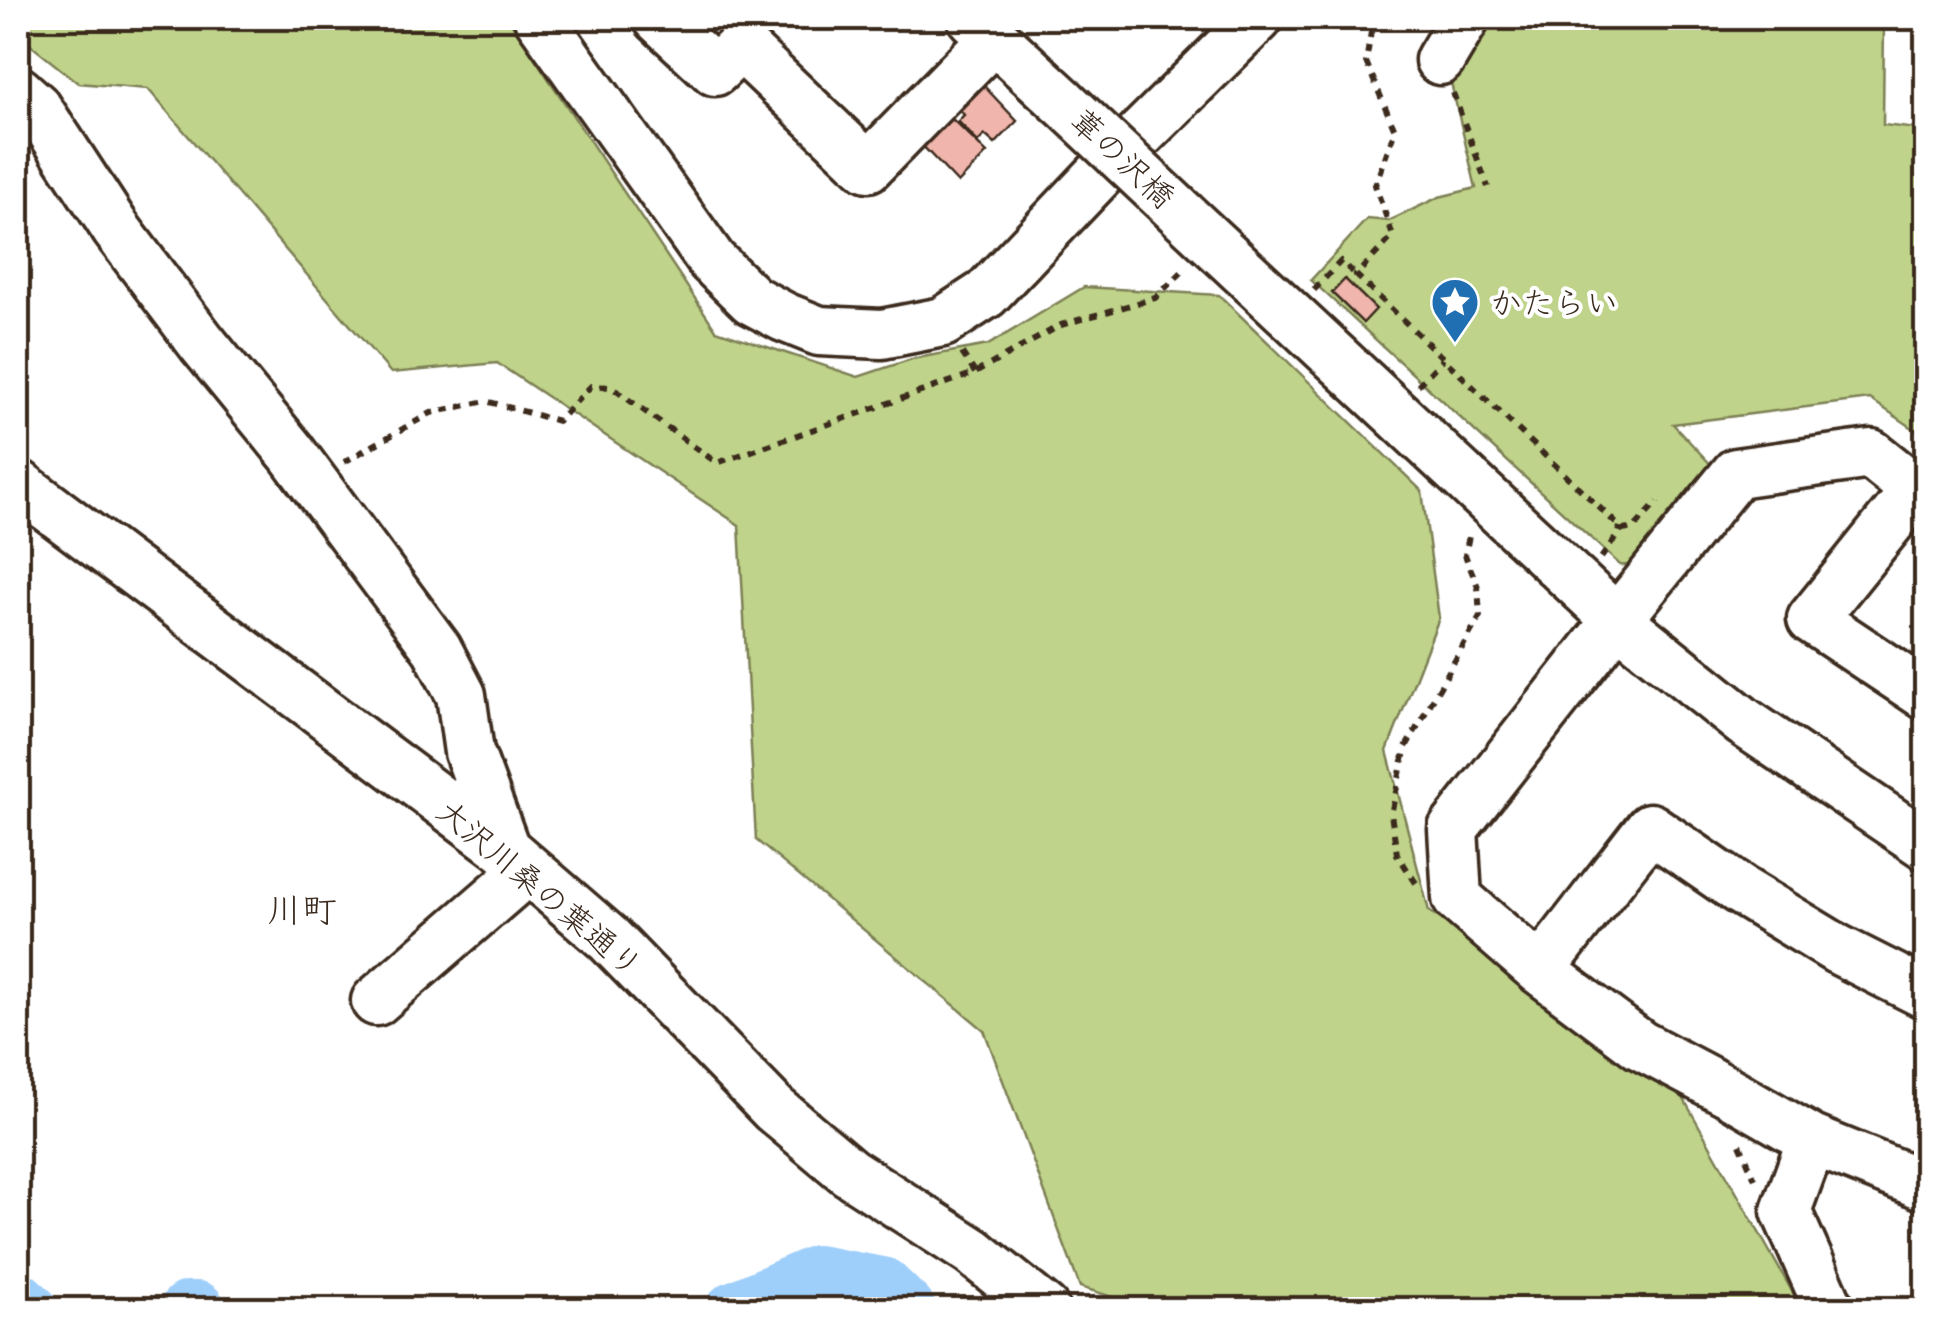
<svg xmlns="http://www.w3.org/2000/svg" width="1944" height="1327" font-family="'Patrick Hand','Klee One',sans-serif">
	<rect width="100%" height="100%" fill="#fff"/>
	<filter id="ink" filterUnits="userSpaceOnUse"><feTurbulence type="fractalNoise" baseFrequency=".01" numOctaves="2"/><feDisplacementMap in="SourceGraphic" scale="20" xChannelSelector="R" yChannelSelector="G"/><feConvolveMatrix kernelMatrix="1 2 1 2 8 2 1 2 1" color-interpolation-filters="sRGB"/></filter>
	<g filter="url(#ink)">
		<path fill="#bfd48a" stroke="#7d7f54" stroke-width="2.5" d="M18 18H508L716 330 858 377 912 359 988 345 1084 287 1219 295 1422 491 1439 618 1387 751 1429 911 1672 1078 1802 1309 1155 1310 1080 1287 984 1030 756 840 739 525 497 363 391 373 148 89 78 83 18 35Z
			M1475 18H1884L1883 125 1926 130V437L1870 399 1673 424 1716 470 1638 566 1620 565 1311 280 1367 219 1389 221 1439 197 1476 188 1447 66Z"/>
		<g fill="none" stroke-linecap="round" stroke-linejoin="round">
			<path stroke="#9ecefa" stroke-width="58" d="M18 1300 29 1310
				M188 1310H197
				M734 1310 817 1274 882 1286 907 1310"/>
		</g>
		<path fill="#f0b5ac" stroke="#3b2a1e" stroke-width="2.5" d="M984 86 1017 121 995 144 985 135 978 142 958 121 964 115 960 110Z
			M947 114 987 153 958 183 919 142Z
			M1345 279 1376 309 1363 323 1332 293Z"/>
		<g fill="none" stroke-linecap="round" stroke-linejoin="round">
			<g stroke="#3b2a1e" stroke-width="55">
				<path id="minor" d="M539 18 712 261 752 300 784 317 819 331 882 334 943 322 986 294 1103 171 1258 18
					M658 18 715 71 741 46 868 167 994 38
					M972 18 1063 102
					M1440 60 1465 18
					M18 91 37 108 116 229 202 343 291 452 437 649 461 695 469 752 505 849
					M1183 215 1617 620 1744 722 1926 845
					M18 484 505 849 609 939 774 1109 849 1172 973 1252 1045 1310
					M1916 490 1812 619 1926 695
					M1926 498 1871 454 1736 473 1617 620 1453 829 1457 898 1540 970 1640 1045 1729 1092 1812 1140 1926 1186
					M1540 970 1650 828 1740 890 1837 949 1926 994
					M376 1001 527 870
					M1812 1140 1786 1211 1830 1310"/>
			</g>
			<path stroke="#3b2a1e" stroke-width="6" stroke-dasharray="8 8" stroke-linecap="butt" d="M1382 18 1371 32 1366 62 1395 130 1375 185 1393 236 1356 275 1623 530 1634 528 1658 502
				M1453 93 1488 187
				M1314 290 1341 261 1356 275
				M962 353 975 373
				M1418 385 1443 359
				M344 462 431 413 486 401 558 421 591 386 611 387 717 463 975 373 1061 325 1155 298 1186 268
				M1601 558 1617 536 1620 527
				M1416 883 1397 854 1391 814 1406 747 1480 616 1478 587 1465 555 1470 531
				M1740 1144 1755 1179"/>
			<use href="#minor" stroke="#fff" stroke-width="48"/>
			<g stroke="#3b2a1e" stroke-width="55" stroke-linecap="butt">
				<path id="minor-bridge" d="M1063 102 1183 215"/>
			</g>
			<use href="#minor-bridge" stroke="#fff" stroke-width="48"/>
		</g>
	</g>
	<defs>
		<g id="sight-pin" transform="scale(2.5)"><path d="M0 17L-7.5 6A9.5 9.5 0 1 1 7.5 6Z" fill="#1f6fb2" stroke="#fff"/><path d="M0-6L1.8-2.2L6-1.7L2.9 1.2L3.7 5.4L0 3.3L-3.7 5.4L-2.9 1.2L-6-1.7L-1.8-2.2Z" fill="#fff"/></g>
	</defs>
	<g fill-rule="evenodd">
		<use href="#sight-pin" x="1455" y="302"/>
	</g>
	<g text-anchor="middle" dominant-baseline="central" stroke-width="8" stroke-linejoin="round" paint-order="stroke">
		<g font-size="32" fill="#3b2a1e" stroke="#fff">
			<text transform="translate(1123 158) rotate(43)">葦の沢橋</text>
			<text transform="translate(540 888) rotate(40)">大沢川桑の葉通り</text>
		</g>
		<g font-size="32" fill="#3b2a1e" stroke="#fff" text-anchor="start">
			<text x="1490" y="302">かたらい</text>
		</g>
		<g font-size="35" fill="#3b2a1e" stroke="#fff">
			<text x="302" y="909">川町</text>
		</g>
	</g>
	<rect width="1944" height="1327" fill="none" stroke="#fff" stroke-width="60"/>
	<rect x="30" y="30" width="1884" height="1267" fill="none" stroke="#3b2a1e" stroke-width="4" filter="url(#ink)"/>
</svg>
